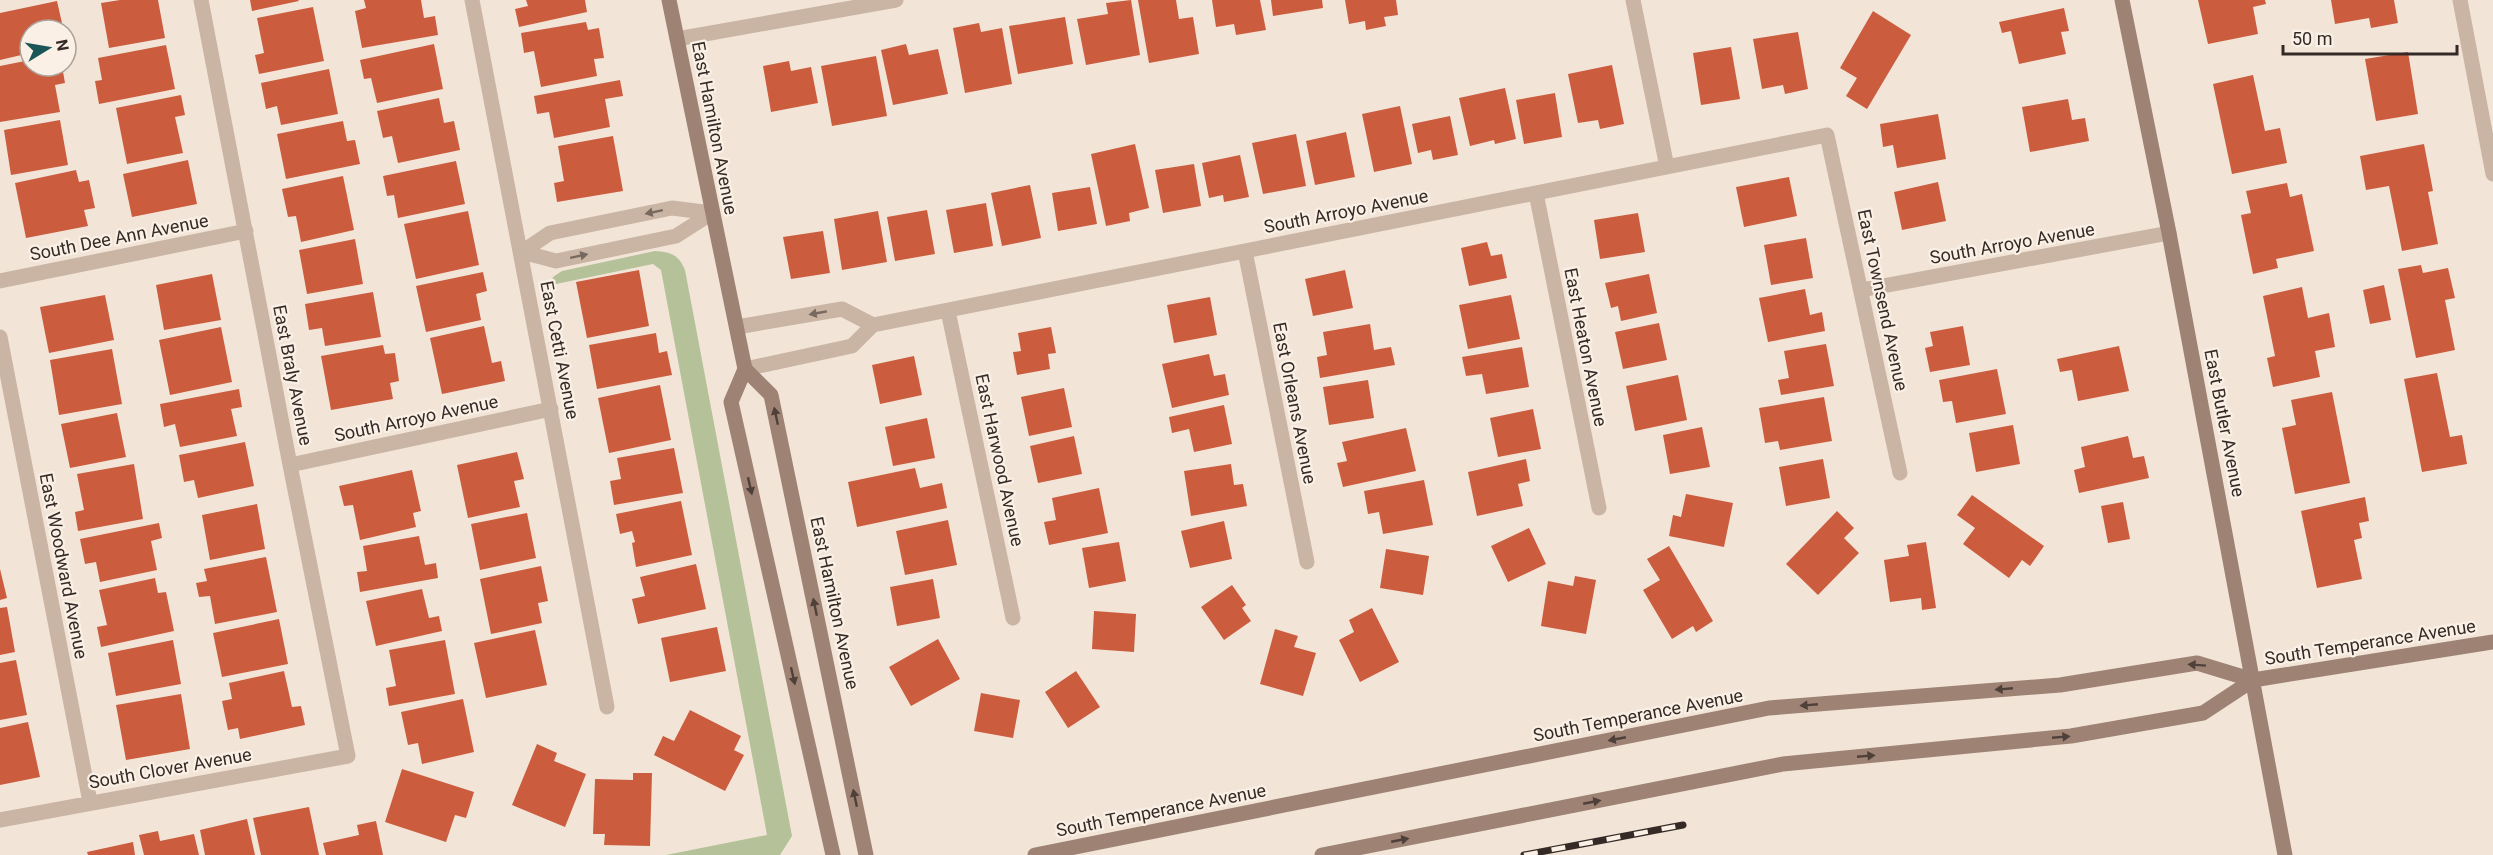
<svg xmlns="http://www.w3.org/2000/svg" width="2493" height="855" font-family="Roboto,sans-serif">
	<rect width="100%" height="100%" fill="#f2e5d8"/>
	<path fill="#b5c198" d="M655 251C671 252 679 255 685 270L792 836 780 855H666L767 835 661 270 653 264 551 285 553 277 562 271Z"/>
	<path fill="#cb5c3e" d="M120 0H158L165 38 109 48 101 3Z
		M250 0H298L299 1 252 11Z
		M364 0H421L424 18 435 16 438 35 362 48 355 11 366 8Z
		M526 0H585L587 12 519 27 515 9 528 6Z
		M1131 0 1140 55 1086 65 1077 19 1108 14 1106 3Z
		M1138 0H1176L1179 19 1193 17 1199 54 1149 63Z
		M1212 0H1260L1266 30 1236 35 1234 24 1216 27Z
		M1271 0H1322L1323 8 1273 16Z
		M1345 0H1396L1398 15 1384 17 1386 26 1366 30 1365 21 1349 24Z
		M2198 0H2265L2266 4 2253 7 2258 34 2208 44Z
		M2331 0H2394L2398 23 2371 28 2369 18 2335 24Z
		M57 1 62 23 54 24 55 30H30V53L0 60V13Z
		M313 7 324 61 259 74 255 55 264 53 257 18Z
		M2064 8 2069 31 2061 32 2066 54 2019 64 2011 31 2002 33 1999 22Z
		M1873 11 1911 35 1867 109 1846 96 1857 78 1840 68Z
		M1065 17 1073 64 1018 74 1009 26Z
		M586 22 588 30 599 28 604 58 594 59 597 76 541 87 534 51 524 53 521 33Z
		M979 23 981 32 1002 28 1012 84 965 93 953 28Z
		M1798 32 1808 89 1785 94 1783 85 1762 89 1753 39Z
		M434 44 443 89 377 103 371 78 364 79 360 60Z
		M906 44 909 55 938 49 948 94 893 105 881 50Z
		M166 45 175 89 99 104 95 81 102 80 98 58Z
		M1731 47 1740 99 1701 105 1693 53Z
		M2408 52 2418 114 2376 121 2365 59Z
		M876 56 887 116 832 126 821 66Z
		M30 60V66H62L65 83 55 85 60 112 0 122V66Z
		M789 61 791 71 811 67 818 103 771 112 763 66Z
		M1612 65 1624 124 1600 129 1598 120 1578 123 1568 74Z
		M329 69 338 114 281 125 277 106 266 109 261 83Z
		M2253 75 2265 131 2280 128 2287 163 2232 174 2213 84Z
		M620 80 623 96 605 99 610 127 554 138 549 112 537 114 534 96Z
		M1505 88 1516 139 1495 144 1494 140 1470 146 1459 98Z
		M1555 93 1562 137 1524 144 1516 100Z
		M181 95 185 115 175 117 183 153 127 164 116 108Z
		M439 98 444 123 454 121 460 150 398 163 392 136 383 138 377 111Z
		M2068 99 2072 120 2085 118 2089 141 2030 152 2022 107Z
		M1400 106 1412 164 1374 172 1362 114Z
		M1938 114 1946 159 1897 168 1893 145 1883 147 1880 124Z
		M1450 116 1458 155 1433 160 1431 150 1418 153 1412 124Z
		M60 120 68 165 11 175 4 130Z
		M343 121 347 141 355 140 360 164 286 179 277 134Z
		M1346 132 1355 177 1315 185 1306 141Z
		M1296 134 1306 186 1263 194 1252 143Z
		M613 136 623 191 557 202 554 183 564 181 558 146Z
		M1135 144 1149 208 1129 213 1130 221 1106 226 1091 154Z
		M2424 144 2433 191 2428 192 2438 244 2402 251 2389 186 2366 190 2360 156Z
		M1240 155 1249 197 1224 202 1223 195 1209 198 1202 163Z
		M188 160 197 204 132 217 123 174Z
		M456 161 465 204 398 218 394 195 387 196 383 176Z
		M1194 164 1201 206 1163 213 1155 170Z
		M76 170 79 182 89 180 95 208 84 210 88 226 26 238 15 183Z
		M343 176 354 230 301 242 296 216 288 217 282 189Z
		M1789 177 1797 216 1744 227 1736 187Z
		M1938 182 1946 221 1902 230 1894 192Z
		M2287 183 2290 197 2302 194 2314 251 2276 259 2278 268 2253 274 2241 215 2251 213 2246 191Z
		M1030 185 1041 238 1002 246 991 193Z
		M1090 187 1097 224 1058 231 1052 193Z
		M986 203 993 246 954 253 946 210Z
		M927 210 935 254 895 261 887 217Z
		M468 211 479 265 416 279 404 224Z
		M878 211 887 262 842 270 834 219Z
		M1638 213 1645 252 1600 259 1594 220Z
		M823 231 830 273 791 279 783 237Z
		M1806 238 1813 278 1771 285 1764 245Z
		M355 239 363 284 307 294 299 250Z
		M1487 242 1491 256 1502 254 1507 278 1469 286 1461 248Z
		M2421 265 2423 273 2448 268 2455 298 2445 300 2455 350 2416 358 2398 269Z
		M639 270 649 326 587 338 576 282Z
		M1345 270 1353 308 1313 316 1305 279Z
		M483 272 487 291 476 294 481 320 426 332 416 286Z
		M212 274 221 320 164 330 156 285Z
		M1649 274 1657 313 1621 321 1618 306 1611 308 1605 283Z
		M2384 285 2391 320 2370 324 2363 290Z
		M2302 287 2308 318 2329 313 2335 347 2315 351 2320 377 2273 387 2267 358 2275 356 2263 296Z
		M1805 289 1810 315 1822 312 1825 331 1768 342 1759 298Z
		M373 292 381 337 325 346 322 328 309 330 305 304Z
		M105 295 114 340 49 353 40 307Z
		M1511 295 1520 339 1468 349 1459 305Z
		M1210 297 1217 335 1174 343 1167 305Z
		M1659 323 1667 360 1623 369 1615 332Z
		M1370 324 1374 350 1391 347 1395 365 1320 378 1317 357 1327 355 1323 332Z
		M484 326 492 363 501 361 505 381 442 394 430 338Z
		M1963 326 1970 365 1930 372 1925 348 1933 346 1930 332Z
		M221 327 232 382 170 395 159 340Z
		M1051 327 1056 353 1048 354 1050 369 1017 375 1013 352 1021 351 1018 333Z
		M656 333 659 353 667 351 672 375 597 389 589 345Z
		M1826 344 1834 386 1781 395 1778 380 1789 378 1784 351Z
		M383 345 385 354 395 353 399 381 390 383 393 399 331 410 321 356Z
		M2119 346 2129 391 2078 401 2072 370 2060 372 2057 359Z
		M1522 347 1529 387 1486 394 1482 374 1466 376 1462 357Z
		M112 349 122 404 59 415 50 360Z
		M1209 354 1214 376 1225 374 1229 395 1172 408 1162 364Z
		M914 356 922 395 880 404 872 365Z
		M1997 369 2006 414 1956 423 1952 401 1943 402 1939 380Z
		M2437 373 2450 437 2462 435 2467 464 2422 472 2404 379Z
		M1678 375 1687 420 1635 431 1626 386Z
		M1368 380 1374 418 1329 425 1323 387Z
		M660 385 671 440 609 453 598 398Z
		M1064 388 1072 427 1029 436 1021 397Z
		M239 389 242 407 231 409 237 436 180 447 175 424 164 427 160 404Z
		M2332 392 2350 483 2295 494 2282 428 2296 425 2291 400Z
		M1824 397 1832 441 1780 450 1778 441 1765 443 1759 408Z
		M1224 405 1232 444 1194 452 1189 429 1172 433 1169 417Z
		M1533 409 1541 449 1498 457 1490 418Z
		M117 413 126 457 70 468 61 424Z
		M927 418 935 458 893 466 885 427Z
		M2013 425 2020 464 1976 472 1969 433Z
		M1702 427 1710 467 1670 474 1663 435Z
		M1406 428 1416 471 1343 487 1337 463 1347 461 1342 442Z
		M1074 436 1082 474 1038 483 1030 446Z
		M2128 436 2133 458 2144 456 2149 478 2079 493 2074 470 2085 467 2081 447Z
		M245 442 254 486 198 498 194 480 184 482 179 455Z
		M674 448 683 493 614 505 610 481 621 479 617 458Z
		M517 452 524 479 514 481 520 507 468 518 457 465Z
		M1526 459 1530 481 1518 484 1523 506 1477 516 1468 472Z
		M1823 459 1830 498 1786 506 1779 467Z
		M134 464 143 519 78 531 75 512 84 510 77 474Z
		M1231 464 1234 485 1243 484 1247 506 1191 516 1184 471Z
		M915 468 920 488 942 483 947 508 857 527 848 482Z
		M412 470 421 511 413 513 416 527 360 540 353 505 344 506 339 486Z
		M1424 480 1433 525 1383 534 1379 512 1368 514 1364 491Z
		M1099 488 1108 533 1049 545 1044 522 1056 520 1052 498Z
		M1686 494 1733 503 1724 547 1669 536 1673 515 1681 517Z
		M1972 495 2044 546 2030 566 2022 560 2009 578 1963 544 1975 528 1957 515Z
		M2365 497 2369 521 2359 523 2362 538 2354 540 2362 579 2317 588 2301 511Z
		M681 501 692 555 636 567 632 543 635 542 632 531 620 534 616 514Z
		M2123 502 2130 539 2108 543 2101 506Z
		M257 504 265 549 210 560 202 515Z
		M1837 511 1854 528 1844 538 1859 553 1818 595 1786 564Z
		M527 513 536 558 480 570 471 524Z
		M948 520 957 565 905 575 896 531Z
		M1224 521 1232 559 1190 568 1181 531Z
		M159 523 162 538 151 541 157 570 100 582 96 562 85 564 80 539Z
		M1529 528 1546 564 1508 582 1491 546Z
		M419 536 425 565 436 563 438 578 360 592 357 572 367 571 363 546Z
		M1119 542 1126 581 1089 588 1082 548Z
		M1926 542 1936 608 1922 610 1921 598 1890 602 1884 560 1909 556 1907 545Z
		M1669 546 1713 621 1696 632 1693 626 1672 639 1643 590 1660 580 1647 559Z
		M1386 549 1429 556 1423 595 1380 588Z
		M266 557 277 612 215 624 210 596 199 597 196 583 207 581 204 569Z
		M696 564 706 609 638 624 632 599 645 596 640 577Z
		M541 566 548 601 538 603 542 623 491 634 480 579Z
		M0 569 7 598 0 600Z
		M1575 576 1596 580 1586 634 1541 626 1548 581 1573 586Z
		M155 578 158 593 166 592 174 631 101 647 97 627 107 625 99 590Z
		M933 579 940 618 897 626 890 587Z
		M1232 585 1246 605 1242 608 1251 621 1224 640 1201 607Z
		M422 589 429 618 439 616 442 631 376 646 366 601Z
		M7 607 15 652 0 655V608Z
		M1372 608 1399 662 1360 682 1339 640 1354 632 1349 620Z
		M1094 611 1136 614 1134 652 1092 649Z
		M279 619 288 664 222 677 213 633Z
		M717 627 726 671 670 682 661 638Z
		M1275 629 1298 636 1294 647 1316 653 1303 696 1260 684Z
		M535 630 547 685 486 698 474 643Z
		M938 639 960 679 911 706 889 667Z
		M173 640 181 684 116 696 108 653Z
		M445 640 455 694 389 706 386 688 396 686 389 650Z
		M16 660 27 715 0 720V663Z
		M284 671 292 707 301 706 305 725 240 739 238 728 228 730 222 701 232 699 229 683Z
		M1076 671 1100 707 1068 728 1045 692Z
		M981 693 1020 700 1013 738 974 731Z
		M181 694 190 749 126 760 116 705Z
		M463 699 474 752 422 764 418 743 408 745 401 712Z
		M690 710 741 736 734 750 744 755 725 791 654 755 663 736 674 741Z
		M28 722 40 777 0 785V728Z
		M537 744 557 753 554 761 586 774 565 827 512 805Z
		M402 769 474 792 466 818 455 815 446 842 385 822Z
		M633 773H652L650 846 604 845 605 834H593L595 779 633 780Z
		M309 807 319 855H261L253 818Z
		M247 819 255 855H205L200 830Z
		M376 821 383 855H326L323 843 359 835 357 825Z
		M158 831 160 841 194 834 199 855H144L139 835Z
		M133 842 135 855H88L87 852Z"/>
	<g fill="none" stroke-linecap="round" stroke-linejoin="round">
		<path stroke="#cab5a4" stroke-width="15" d="M472 0 607 707
			M1633 0 1667 167
			M2460 0 2493 174
			M677 39 896 0
			M1536 193 1599 508
			M1245 251 1307 562
			M522 252 556 261 676 236 712 213
			M522 252 550 233 672 208 712 213
			M0 281 246 231
			M1861 290 2169 233
			M948 311 1013 618
			M737 327 842 309 873 325
			M0 337 90 802
			M745 369 852 346 873 325 1827 135 1900 473
			M290 465 551 409
			M0 820 348 756 290 465 201 0"/>
		<path stroke="#9e8375" stroke-width="15" d="M669 0 745 369 771 395 866 855
			M2122 0 2169 233 2285 855
			M745 369 731 402 833 855
			M1035 855 1769 708 2060 685 2197 663 2253 680 2493 642
			M1322 855 1783 764 2071 736 2203 713 2253 680"/>
		<g stroke="#352a26" stroke-width="7">
			<path id="rail" d="M1524 855 1683 825"/>
		</g>
		<use href="#rail" stroke="#faf0e5" stroke-width="4.5" stroke-dasharray="14" stroke-linecap="butt"/>
	</g>
	<defs><path id="oneway-solid" d="M-6-.8H1V-3.2L6.5 0L1 3.2V.8H-6Z" transform="scale(1.5)"/></defs>
	<g fill="#78695f">
		<use href="#oneway-solid" transform="translate(654 212) rotate(168)"/>
		<use href="#oneway-solid" transform="translate(579 256) rotate(-12)"/>
		<use href="#oneway-solid" transform="translate(818 313) rotate(170)"/>
	</g>
	<g fill="#4f403a">
		<use href="#oneway-solid" transform="translate(776 416) rotate(-102)"/>
		<use href="#oneway-solid" transform="translate(750 486) rotate(77)"/>
		<use href="#oneway-solid" transform="translate(815 607) rotate(-102)"/>
		<use href="#oneway-solid" transform="translate(2197 665) rotate(-176)"/>
		<use href="#oneway-solid" transform="translate(793 676) rotate(77)"/>
		<use href="#oneway-solid" transform="translate(2004 689) rotate(175)"/>
		<use href="#oneway-solid" transform="translate(1809 705) rotate(175)"/>
		<use href="#oneway-solid" transform="translate(2061 737) rotate(-5)"/>
		<use href="#oneway-solid" transform="translate(1617 739) rotate(169)"/>
		<use href="#oneway-solid" transform="translate(1866 756) rotate(-5)"/>
		<use href="#oneway-solid" transform="translate(855 798) rotate(-102)"/>
		<use href="#oneway-solid" transform="translate(1592 802) rotate(-11)"/>
		<use href="#oneway-solid" transform="translate(1400 840) rotate(-11)"/>
	</g>
	<g text-anchor="middle" dominant-baseline="central" stroke-width="4.5" stroke-linejoin="round" paint-order="stroke">
		<g font-size="18" fill="#352a26" stroke="#faf0e5">
			<text transform="translate(715 128) rotate(79)">East Hamilton Avenue</text>
			<text transform="translate(1346 211) rotate(-11)">South Arroyo Avenue</text>
			<text transform="translate(119 237) rotate(-11)">South Dee Ann Avenue</text>
			<text transform="translate(2012 243) rotate(-10)">South Arroyo Avenue</text>
			<text transform="translate(1883 300) rotate(78)">East Townsend Avenue</text>
			<text transform="translate(1586 347) rotate(79)">East Heaton Avenue</text>
			<text transform="translate(560 350) rotate(79)">East Cetti Avenue</text>
			<text transform="translate(293 375) rotate(79)">East Braly Avenue</text>
			<text transform="translate(1295 403) rotate(79)">East Orleans Avenue</text>
			<text transform="translate(416 418) rotate(-12)">South Arroyo Avenue</text>
			<text transform="translate(2225 423) rotate(79)">East Butler Avenue</text>
			<text transform="translate(1000 460) rotate(78)">East Harwood Avenue</text>
			<text transform="translate(64 566) rotate(79)">East Woodward Avenue</text>
			<text transform="translate(835 603) rotate(78)">East Hamilton Avenue</text>
			<text transform="translate(2370 642) rotate(-9)">South Temperance Avenue</text>
			<text transform="translate(1638 715) rotate(-11)">South Temperance Avenue</text>
			<text transform="translate(170 768) rotate(-10)">South Clover Avenue</text>
			<text transform="translate(1161 810) rotate(-11)">South Temperance Avenue</text>
		</g>
	</g>
	<g transform="translate(48 48) rotate(79)"><circle r="28" fill="#faf0e5" stroke="#aba199" stroke-width="1.5"/>
	<path d="M0-4.5L10 22L0 15L-10 22Z" fill="#1a5658"/>
	<text y="-9" font-size="16" font-weight="bold" text-anchor="middle" fill="#352a26">N</text>
	</g>
	<path d="M2283 45v9h174v-9" fill="none" stroke="#352a26" stroke-width="3"/>
	<text x="2292" y="45" font-size="18" fill="#352a26" stroke="#faf0e5" stroke-width="4.5" paint-order="stroke">50 m</text>
</svg>
